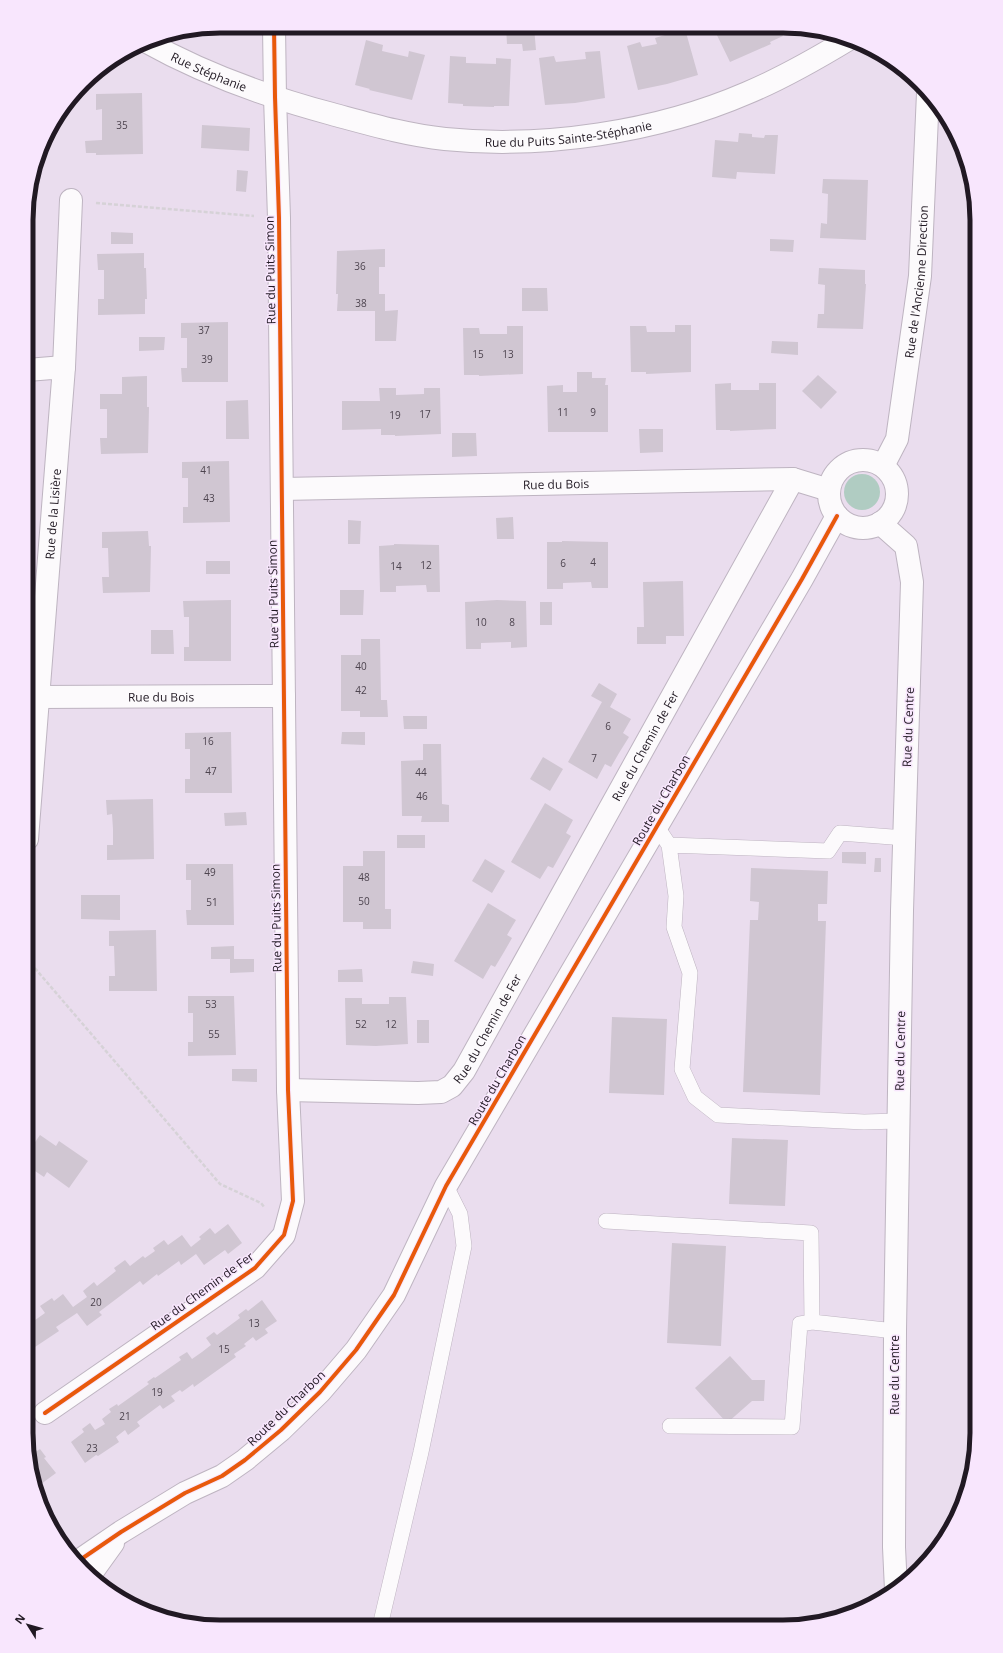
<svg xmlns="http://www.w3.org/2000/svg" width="1003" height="1653" font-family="'Open Sans',sans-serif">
	<rect width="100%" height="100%" fill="#eaddee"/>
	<path fill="#b0ccc2" d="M844 492a18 18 0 1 1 36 0a18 18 0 1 1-36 0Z"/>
	<path fill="#d0c6d2" d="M506 27H534L536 50 523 51 522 44H507Z
		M592 27H619V28L593 33Z
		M713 27 779 28 783 36 770 42 771 44 730 62Z
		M685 29 698 75 667 84 638 90 627 46 640 42 642 47 657 44 655 38Z
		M366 40 383 45 382 51 408 57 409 51 425 55 412 100 369 90 370 89 355 85Z
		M600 51 605 98 575 103 545 105 539 58 554 56 556 62 586 59 585 52Z
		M450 56 466 57V63L496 64V58L511 59 509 106H494V107L463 106V104L448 103Z
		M142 93 143 154 96 155V153H86L85 141 102 140V109L96 110V94Z
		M202 125 250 128 249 151 201 148Z
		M739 133 752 134V137L764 138 765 135H778L775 174 737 172 736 179 712 177 715 140 738 142Z
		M237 170 248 171 246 192 236 191Z
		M823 179 868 180 866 240 820 238 821 223 827 224 828 194 822 193Z
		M111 232 133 233V244H111Z
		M770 239 794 240 793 252 770 251Z
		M385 249V267H379V294H385V311L398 310 396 341H375V311H337L338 294H336L337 251Z
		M144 253V268H146L147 299H145V314L98 315V299H104V270H98L97 254Z
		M819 268 865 270V284H866L863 329 817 328 818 314H824L825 285 818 284Z
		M522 288H547L548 311H522Z
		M228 322V382H182L181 368H187V338H181V323Z
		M675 325H691V372L646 374V372H631L630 326H646L647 332H675Z
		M507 326H523V374L479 376V375H464L463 328H479L480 334H507Z
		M139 337H165L164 350 139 351Z
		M772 341 798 342V355L771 353Z
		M577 372H592V378H606L605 385H608V432H548L547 386 563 385V392H577Z
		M818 375 837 392 821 409 802 391Z
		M147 376V407H149L148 453 101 454 100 438H107V409H100V394H122V377Z
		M731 383V390H759V383H776V429L730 431V430H716L715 384Z
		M379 388H396V395L424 394V388H440L441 434 395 436V435H381V429L342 430V401H380Z
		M248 400 249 439H226V401Z
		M639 429H663V452L640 453Z
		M452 433H476L477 456 452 457Z
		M229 461 230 522 183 523V507H188V478H182V462Z
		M513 517 514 539H497L496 518Z
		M348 520 361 521 360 544H348Z
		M148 531 149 546H151L150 592 103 593 102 577H109L108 548H102V532Z
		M562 541 608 542V588H592L591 582 563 583V589H547V542H562Z
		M394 544 439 545 440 592H427L426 585 396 586V592H380L379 546 394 545Z
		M206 561H230V574H206Z
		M683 581 684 636H666V644H637V627H644L643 582Z
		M340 590H364L363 615H340Z
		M231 600V661H184V647H189V617H184L183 601Z
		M497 600 526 601 527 647 511 648V642L481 643V649H466L465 602Z
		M540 602H552V625H540Z
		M151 630H173L174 654H151Z
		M361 639H380L381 700H387L388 717H360V711H341V655H361Z
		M599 683 617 694 610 707 631 719 623 733 629 737 619 753 611 767 605 764 597 779 568 762 602 702 591 696Z
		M403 716H427V729H404Z
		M231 732 232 793H185V779H190V749H185V733Z
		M342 732H365V745L341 744Z
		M423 744H441L442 804 449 805V822H421L422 816H402L401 761 423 760Z
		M543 757 563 769 550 791 530 779Z
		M153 799 154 859 107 860V845H113V829L112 814 107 815 106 800Z
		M545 803 573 820 566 833 571 836 553 868 548 866 540 879 511 862Z
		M246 812 247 825 225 826 224 813Z
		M397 835H425V848H397Z
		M363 851H385V909H391V929H363V922H343V866H363Z
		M842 852H866V864L842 863Z
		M875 858H881V872H874Z
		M485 859 505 871 492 893 472 881Z
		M186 864H233L234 925H187L186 910H191V880H186Z
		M751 868 828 871 827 904H818V921H826L820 1095 743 1092 750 920H758L759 902 750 901Z
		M81 895H120V920L81 919Z
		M488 903 516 920 507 935 512 938 504 952 495 967 491 965 483 979 454 961Z
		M156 930 157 991H109V976H115L114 946H109V931Z
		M234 946V959H254V972L230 973V959H211V947Z
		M413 961 434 964 433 976 411 973Z
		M362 969 363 982H338V970Z
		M188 996H234L236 1055 188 1056V1042H193V1013H188Z
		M389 997H406L408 1044 376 1046 346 1045 345 998H362V1004H389Z
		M612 1017 667 1019 664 1095 609 1093Z
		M417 1020H429V1043H417Z
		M232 1069H257V1082L232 1081Z
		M40 1135 56 1146 59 1141 88 1161 69 1188 47 1172 44 1177 26 1165V1155Z
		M732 1138 788 1140 785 1206 729 1204Z
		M228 1224 242 1243 228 1254 225 1250 204 1265 196 1254 181 1265 179 1261 158 1276 157 1274 143 1285 140 1281 99 1312 102 1315 87 1326 77 1313 56 1327 59 1331 26 1353V1323L29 1321 31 1323 45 1313 40 1306 52 1298 54 1301 63 1294 73 1307 87 1297 83 1291 94 1282 97 1286 116 1271 114 1268 125 1260 130 1266 143 1256 145 1258 155 1251 153 1248 164 1240 168 1245 182 1235 191 1247 201 1239 199 1237 210 1228 215 1234Z
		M672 1243 726 1246 721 1346 667 1343Z
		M262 1300 277 1321 265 1329 268 1333 256 1341 253 1337 244 1344 246 1346 234 1354 236 1357 194 1387 193 1384 182 1392 180 1390 171 1396 175 1401 163 1409 160 1405 137 1422 140 1426 128 1435 125 1430 116 1437 119 1442 98 1456 96 1455 85 1463 71 1442 84 1432 82 1429 90 1423 95 1430 105 1424 102 1419 111 1412 109 1409 117 1404 118 1406 149 1384 147 1382 154 1377 155 1378 181 1360 179 1357 187 1352 192 1359 202 1352 211 1345 206 1338 214 1332 217 1335 240 1318 238 1315 246 1309 248 1311Z
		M730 1356 752 1380H765L764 1401H752L727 1423 695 1388Z
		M27 1436 37 1451 40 1449 46 1457 44 1458 56 1473 37 1487Z"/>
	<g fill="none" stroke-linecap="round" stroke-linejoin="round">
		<g stroke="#beb4c1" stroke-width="16">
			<path id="lane" d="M657 827 669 845 676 896 674 927 690 973 682 1069 695 1097 718 1115 864 1122 898 1121
				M669 845 828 851 840 833 905 838
				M606 1221 811 1233 812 1322 895 1331
				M670 1426 792 1427 800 1324 812 1322
				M380 1626 421 1452 464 1246 460 1214 446 1186"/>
		</g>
		<g stroke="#beb4c1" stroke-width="24">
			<g id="street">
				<path id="s1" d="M145 41C204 74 268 97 332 114 369 124 406 135 445 139 543 149 657 132 747 93 783 78 816 59 849 39"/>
				<path d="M64 367 71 200"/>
				<circle cx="863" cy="494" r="34"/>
				<path id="s2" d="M883 466 897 439 920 276 928 93"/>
				<path id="s3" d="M282 489 793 479 829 490"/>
				<path d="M880 523 906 546 912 582 902 911 895 1331 894 1547 896 1590"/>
				<path id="s4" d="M37 697 284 696"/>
				<path id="s5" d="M27 839 64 367 27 370"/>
				<path id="s6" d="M288 1090 418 1093 441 1092 452 1086 464 1071 793 479"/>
				<path d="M45 1413 255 1268 284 1235 293 1201 288 1090 279 218 275 97 274 26"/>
				<path d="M77 1562 121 1532 185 1493 222 1476 245 1460 281 1430 320 1392 356 1350 394 1295 446 1186 802 579 837 516"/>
				<path d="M90 1575 113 1543"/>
			</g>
		</g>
		<path stroke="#d6d2d7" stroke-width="2.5" stroke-dasharray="4 2" stroke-linecap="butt" d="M96 203 254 216
			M27 959 220 1184 261 1203 265 1208"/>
		<use href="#lane" stroke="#fcfafc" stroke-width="15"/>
		<use href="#street" stroke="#fcfafc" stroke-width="22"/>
		<g stroke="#f8e6fd" stroke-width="6">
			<path id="cycleway" d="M45 1413 255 1268 284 1235 293 1201 288 1090 279 218 275 97 274 26
				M77 1562 121 1532 185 1493 222 1476 245 1460 281 1430 320 1392 356 1350 394 1295 446 1186 802 579 837 516"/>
		</g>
		<use href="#cycleway" stroke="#e8590c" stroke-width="4"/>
	</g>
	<g text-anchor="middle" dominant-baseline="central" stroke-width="3" stroke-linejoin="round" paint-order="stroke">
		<g font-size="10" fill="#4d444f">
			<text x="122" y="125">35</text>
			<text x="360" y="266">36</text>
			<text x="361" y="303">38</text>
			<text x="204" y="330">37</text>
			<text x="478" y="354">15</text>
			<text x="508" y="354">13</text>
			<text x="207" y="359">39</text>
			<text x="563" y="412">11</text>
			<text x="593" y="412">9</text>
			<text x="425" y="414">17</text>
			<text x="395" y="415">19</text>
			<text x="206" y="470">41</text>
			<text x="209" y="498">43</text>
			<text x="593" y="562">4</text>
			<text x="563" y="563">6</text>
			<text x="426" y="565">12</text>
			<text x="396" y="566">14</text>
			<text x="481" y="622">10</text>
			<text x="512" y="622">8</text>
			<text x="361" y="666">40</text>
			<text x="361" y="690">42</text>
			<text x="608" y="726">6</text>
			<text x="208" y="741">16</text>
			<text x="594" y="758">7</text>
			<text x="211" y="771">47</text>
			<text x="421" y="772">44</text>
			<text x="422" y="796">46</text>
			<text x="210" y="872">49</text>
			<text x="364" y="877">48</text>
			<text x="364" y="901">50</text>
			<text x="212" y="902">51</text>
			<text x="211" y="1004">53</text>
			<text x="361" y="1024">52</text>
			<text x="391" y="1024">12</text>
			<text x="214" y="1034">55</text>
			<text x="96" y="1302">20</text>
			<text x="254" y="1323">13</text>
			<text x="224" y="1349">15</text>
			<text x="157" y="1392">19</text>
			<text x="125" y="1416">21</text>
			<text x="92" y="1448">23</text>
		</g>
		<g font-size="12" fill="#211923" stroke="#f8e6fd">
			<text stroke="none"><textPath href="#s1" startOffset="71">Rue Stéphanie</textPath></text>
			<text stroke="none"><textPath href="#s1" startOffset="441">Rue du Puits Sainte-Stéphanie</textPath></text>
			<text transform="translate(270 270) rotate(-91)">Rue du Puits Simon</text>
			<text stroke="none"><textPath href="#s2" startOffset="189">Rue de l'Ancienne Direction</textPath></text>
			<text stroke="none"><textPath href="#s3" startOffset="274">Rue du Bois</textPath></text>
			<text stroke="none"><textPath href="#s5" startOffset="326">Rue de la Lisière</textPath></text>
			<text transform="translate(273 594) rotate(-91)">Rue du Puits Simon</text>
			<text stroke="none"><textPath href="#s4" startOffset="124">Rue du Bois</textPath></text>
			<text transform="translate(908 727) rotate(-88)">Rue du Centre</text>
			<text stroke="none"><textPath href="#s6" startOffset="557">Rue du Chemin de Fer</textPath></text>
			<text transform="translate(661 800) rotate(-60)">Route du Charbon</text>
			<text transform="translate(276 918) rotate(-91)">Rue du Puits Simon</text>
			<text stroke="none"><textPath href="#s6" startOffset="233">Rue du Chemin de Fer</textPath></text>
			<text transform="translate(900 1051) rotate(-89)">Rue du Centre</text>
			<text transform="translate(497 1080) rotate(-60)">Route du Charbon</text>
			<text transform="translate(202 1291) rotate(-36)">Rue du Chemin de Fer</text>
			<text transform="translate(894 1375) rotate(-90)">Rue du Centre</text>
			<text transform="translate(286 1408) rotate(-44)">Route du Charbon</text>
		</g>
	</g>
	<path d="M0 0H1003V1653H0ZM220 33H783A187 187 0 0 1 970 220V1433A187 187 0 0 1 783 1620H220A187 187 0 0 1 33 1433V220A187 187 0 0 1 220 33Z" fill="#f8e6fd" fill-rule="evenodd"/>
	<path fill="none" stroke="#211923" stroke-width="5" d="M220 33H783A187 187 0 0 1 970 220V1433A187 187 0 0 1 783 1620H220A187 187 0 0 1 33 1433V220A187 187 0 0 1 220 33Z"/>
	<g transform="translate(28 1625) rotate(307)" stroke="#f8e6fd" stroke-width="3" paint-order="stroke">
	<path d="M0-3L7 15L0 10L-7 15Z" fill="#211923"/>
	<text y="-6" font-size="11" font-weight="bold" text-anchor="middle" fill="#211923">N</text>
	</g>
</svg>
